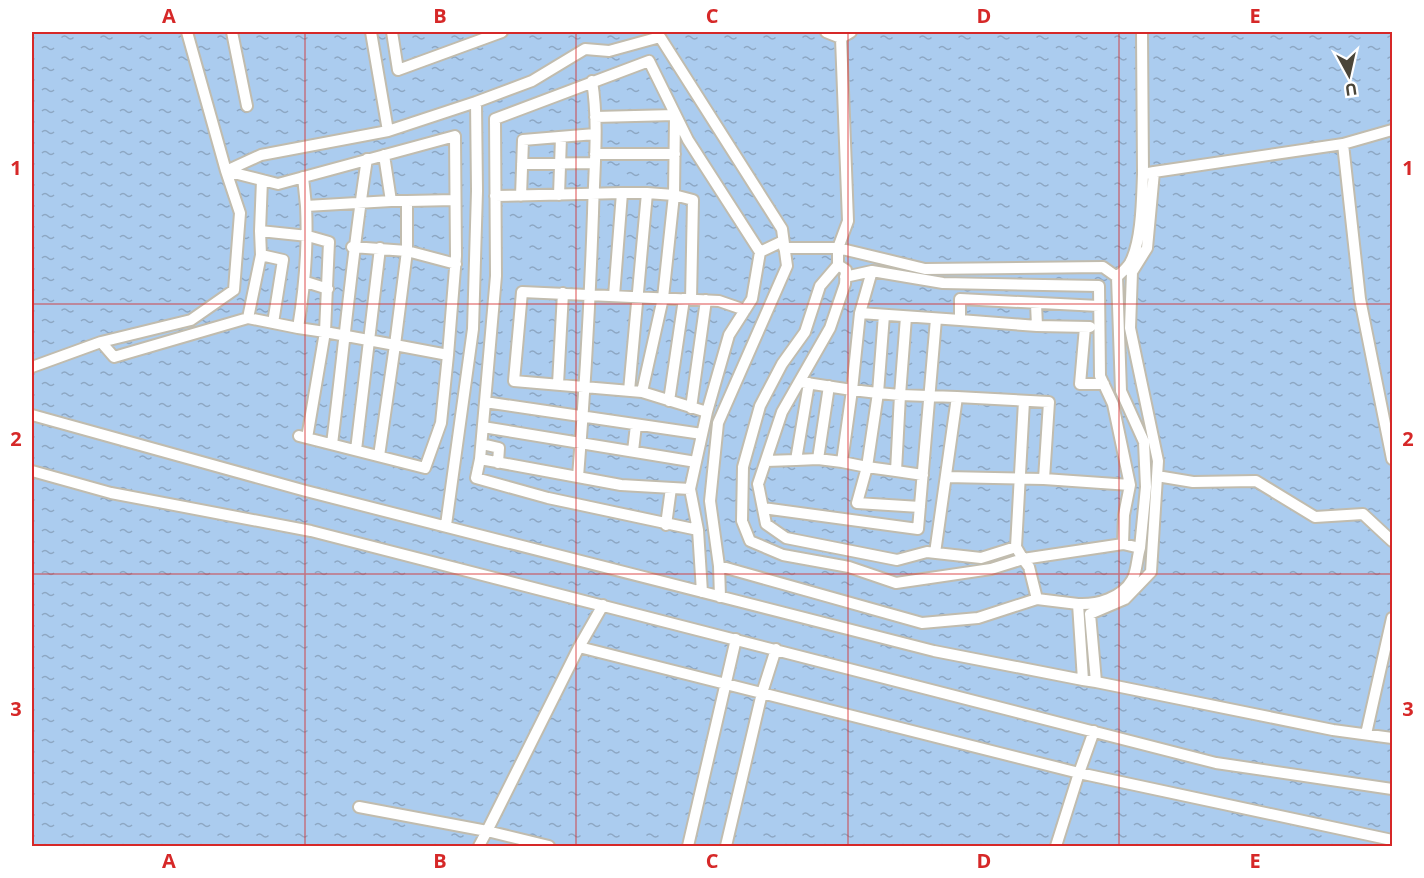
<svg xmlns="http://www.w3.org/2000/svg" width="1424" height="878" font-family="'Open Sans',sans-serif">
	<defs>
		<pattern id="water-ripples" width="26" height="14" patternUnits="userSpaceOnUse" patternTransform="scale(1.5)"><rect width="26" height="14" fill="#abccef"/><path d="M2 4q2-2 4 0t4 0M15 11q2-2 4 0t4 0" fill="none" stroke="#8da7c3"/></pattern>
	</defs>
	<rect width="100%" height="100%" fill="#f5f3eb"/>
	<path fill="url(#water-ripples)" d="M32 32H1392V846H32Z"/>
	<g fill="none" stroke-linecap="round" stroke-linejoin="round">
		<g stroke="#c1bcae" stroke-width="14">
			<path id="lane" d="M187 32 226 171 278 184 455 136 456 256 448 355 441 423 425 468 299 436
				M232 32 247 106
				M371 32 388 131
				M392 32 398 70 502 32
				M826 32 841 38
				M851 32 841 38 848 221 838 248 925 269 1103 267 1117 277 1121 391 1144 442 1146 487 1140 548 1123 544
				M1142 32 1143 174
				M476 102 532 81 585 49 609 51 660 37 782 229 787 266 718 423 710 501 719 566 720 597
				M595 117 675 115 674 195 647 193
				M1343 144 1392 130
				M595 154H675
				M384 155 391 201H407
				M522 164 594 163
				M1154 172 1343 144 1360 299 1392 459
				M303 177 306 206 391 201
				M262 180 260 231 308 236 329 242 325 332 298 328C305 286 308 247 306 206
				M559 195 561 137
				M495 196 622 193
				M521 196 523 140 595 134
				M455 200 407 201V251L456 264
				M260 231 261 255 283 260 273 323
				M784 248H838V265L820 286 805 332 782 364 760 406 743 467 742 521 750 541 783 555 849 567 896 583 991 569 1023 559 1016 547 981 558 927 552 897 560 786 538 766 524 758 484 782 412 830 328 845 284 846 270 838 265
				M845 277 872 271 943 283 1099 286 1100 376 1113 404 1130 485 1124 515 1123 544 1023 559 1029 567 1037 599
				M306 282 328 289
				M614 296 622 193H647L629 391
				M1036 304 1037 326 960 320V299L1099 306
				M860 313 960 320
				M884 315 878 393 900 395 896 471 923 475
				M906 317 900 395 957 397 935 553
				M248 318 298 328
				M1037 326 1090 327
				M1085 327 1080 384H1104
				M101 342 114 357 248 318 261 255
				M32 367 101 342 191 320 234 290 240 213 226 171 261 155 388 131 476 102 477 191 473 329 446 525
				M800 382 852 390 860 313 872 271
				M809 383 796 460 818 459
				M558 384 563 293
				M829 386 818 459 842 462 852 390 878 393 867 467 896 471
				M642 392 663 298 674 195 693 200 691 300
				M957 397 1049 402 1044 479 1130 485
				M669 401 684 299
				M485 402 702 434
				M691 408 706 300
				M707 412 642 392 514 381 522 292 719 301 745 310
				M32 415 306 491 934 651 1083 680 1078 604 1037 599 978 618 922 623 719 566
				M483 427 696 462
				M307 438 325 332 395 345 407 251 352 247
				M332 444C344 349 352 254 367 159
				M482 444 499 448 498 463
				M356 450 380 248
				M633 451 636 425
				M379 456 395 345 448 355
				M480 459 496 276 495 119 649 61 688 140 760 252
				M766 461 796 460
				M842 462 867 467 857 503 920 507
				M32 471 111 493 311 531 1216 763 1392 789
				M1157 476 1193 482 1256 481 1315 517 1363 514 1392 541
				M578 477C585 389 590 301 593 213 594 169 599 124 592 81
				M946 477 1044 479
				M690 489 707 412 729 335 752 299 760 252 783 241
				M763 508 918 529 936 319
				M666 525 671 488
				M698 530 548 498 476 478 480 459 621 485 690 489 698 530 702 592
				M1016 547 1024 401
				M1078 604C1097 605 1122 598 1132 580 1137 572 1137 557 1140 548
				M603 605 579 647 1079 773 1056 846
				M1083 680 1096 682 1090 614 1125 599 1151 572 1158 461 1130 328 1132 272 1147 248 1154 172 1143 174C1142 198 1142 241 1130 263 1127 268 1121 273 1117 277
				M1096 682 1333 730 1392 738
				M1094 731 1079 773 1392 840
				M1366 734 1392 618
				M359 807 487 831 479 846
				M549 846 487 831 579 647
				M688 846 736 639
				M726 846 762 693 776 649"/>
		</g>
		<use href="#lane" stroke="#fff" stroke-width="10"/>
	</g>
	<path fill="none" stroke="#d62828" stroke-width="1.5" stroke-opacity="0.55" d="M305 32V846M576 32V846M848 32V846M1119 32V846M32 304H1392M32 574H1392"/>
	<rect width="1424" height="878" fill="none" stroke="#ffffff" stroke-width="66"/>
	<g transform="translate(1349 75) rotate(172)" stroke="#ffffff" stroke-width="4.5" paint-order="stroke">
	<path d="M0-4.5L10 22L0 15L-10 22Z" fill="#4a4539"/>
	<text y="-9" font-size="16" font-weight="bold" text-anchor="middle" fill="#4a4539">U</text>
	</g>
	<rect x="33" y="33" width="1358" height="812" fill="none" stroke="#d62828" stroke-width="2"/>
	<g font-size="20" text-anchor="middle" font-weight="bold" fill="#d62828">
		<text x="169" y="23">A</text>
		<text x="440" y="23">B</text>
		<text x="712" y="23">C</text>
		<text x="984" y="23">D</text>
		<text x="1255" y="23">E</text>
		<text x="16" y="175">1</text>
		<text x="1408" y="175">1</text>
		<text x="16" y="446">2</text>
		<text x="1408" y="446">2</text>
		<text x="16" y="716">3</text>
		<text x="1408" y="716">3</text>
		<text x="169" y="868">A</text>
		<text x="440" y="868">B</text>
		<text x="712" y="868">C</text>
		<text x="984" y="868">D</text>
		<text x="1255" y="868">E</text>
	</g>
</svg>
